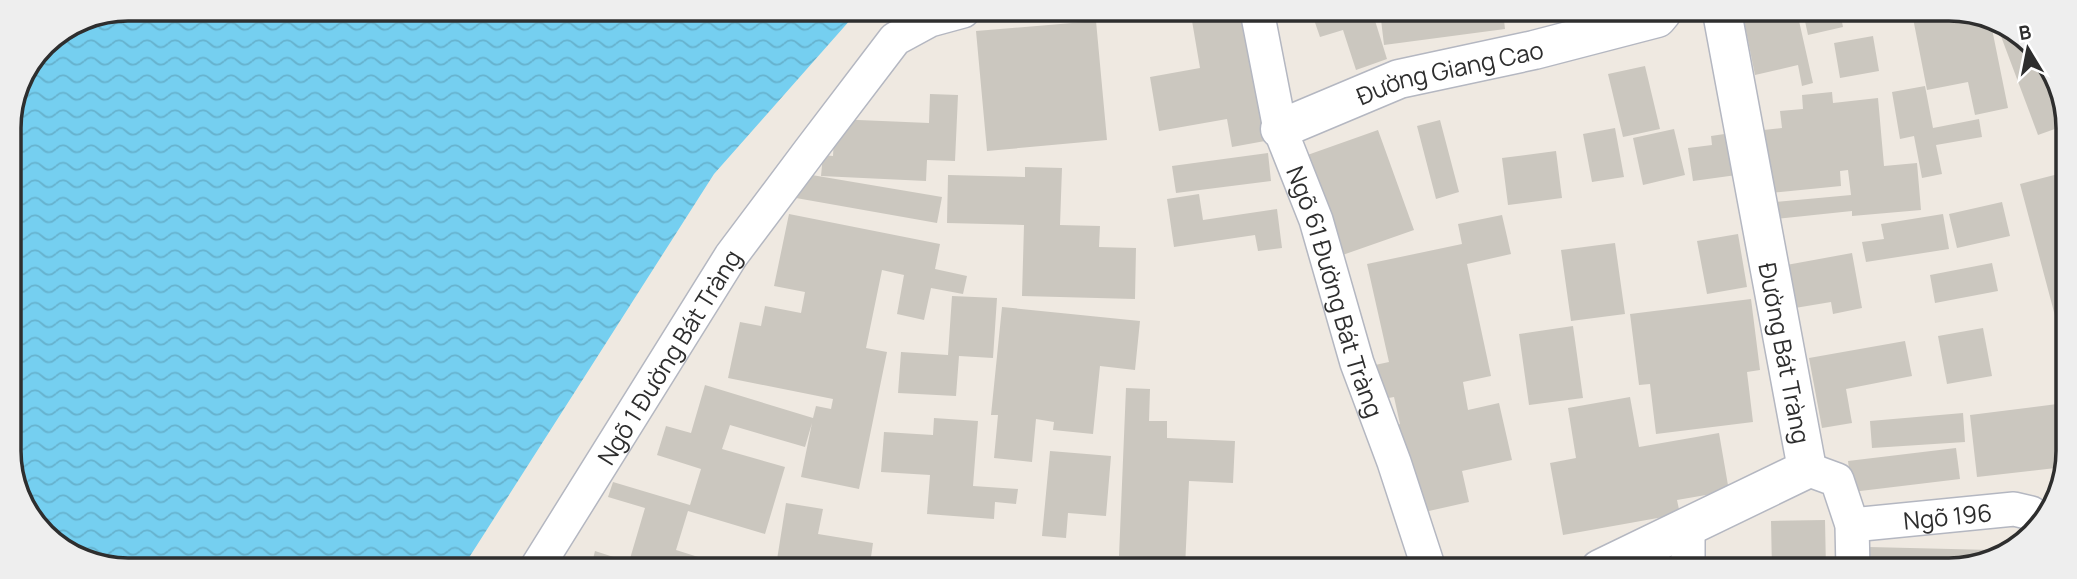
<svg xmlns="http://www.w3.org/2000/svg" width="2077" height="579" font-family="Manrope,sans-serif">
	<defs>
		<pattern id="water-waves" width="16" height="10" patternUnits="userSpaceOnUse" patternTransform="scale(1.75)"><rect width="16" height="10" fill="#75cff0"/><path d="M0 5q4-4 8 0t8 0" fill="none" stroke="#66b2ce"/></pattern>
	</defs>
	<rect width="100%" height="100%" fill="#efe9e1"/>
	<path fill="url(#water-waves)" d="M128 9 859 10 714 174 463 567 98 566 44 535 11 474 9 121 44 44 83 18Z"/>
	<path fill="#cbc7bf" d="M1215 11H1242L1265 141 1232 147 1227 119 1159 131 1150 77 1200 68 1191 15Z
		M1311 11H1372L1387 59 1356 70 1343 30 1320 37Z
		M1380 11 1503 12 1505 29 1384 45Z
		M1729 12H1797L1813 83 1802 86 1798 65 1755 75 1744 21 1731 23Z
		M1803 12H1840L1843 27 1808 35Z
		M1912 13H1979L1990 19 2008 108 1975 115 1968 82 1927 90Z
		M1096 21 1107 140 987 151 976 31Z
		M1996 23 2038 49 2066 105V125L2038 135Z
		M1873 36 1879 71 1840 78 1834 43Z
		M1645 66 1660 129 1623 137 1608 74Z
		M1925 86 1933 128 1979 119 1982 137 1936 145 1942 174 1922 178 1914 136 1900 139 1892 92Z
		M1832 92 1833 103 1878 98 1884 166 1917 163 1921 210 1852 216V211L1765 220 1763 203 1851 195 1848 170 1840 171 1841 186 1760 194 1754 131 1782 128 1780 111 1803 109 1802 95Z
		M930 94 958 95 955 161 927 160 926 181 821 176 823 155 833 156 835 119 929 123Z
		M1440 120 1459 192 1436 199 1417 126Z
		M1615 128 1624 177 1592 182 1583 134Z
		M1674 129 1685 175 1643 185 1633 138Z
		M1378 130 1414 230 1334 258 1299 158Z
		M1738 132 1744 174 1693 181 1688 148 1712 145 1711 136Z
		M1556 151 1562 198 1508 205 1502 158Z
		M1268 153 1271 181 1176 193 1172 166Z
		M1025 167 1062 168 1060 225 1100 226 1099 247 1136 248 1135 299 1022 296 1024 225 947 223 948 175 1025 177Z
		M2066 172 2065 345 2063 346 2020 184Z
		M800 173 942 197 937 223 796 198Z
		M1199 194 1203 220 1277 209 1282 248 1258 251 1255 235 1174 247 1167 199Z
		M2002 202 2010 236 1957 248 1949 214Z
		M789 214 940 244 935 269 967 276 963 294 931 288 924 320 897 314 904 275 882 270 866 348 887 352 859 489 801 477 812 423 805 447 730 425 722 449 785 467 765 534 688 511 676 550 733 568 591 567 595 551 629 562 645 508 608 497 613 482 690 505 701 469 657 455 666 426 691 433 705 385 813 418 816 406 831 409 833 399 728 378 740 322 761 326 765 306 801 313 805 292 774 286Z
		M1943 214 1949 249 1866 262 1862 242 1884 239 1881 224Z
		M1502 215 1511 254 1467 264 1491 376 1463 382 1468 410 1499 403 1512 460 1462 471 1469 502 1420 513 1393 426 1400 424 1394 397 1383 399 1375 365 1389 362 1367 264 1462 244 1458 224Z
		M1738 234 1747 287 1707 294 1697 241Z
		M1615 243 1625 314 1571 321 1561 250Z
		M1852 253 1862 308 1833 314 1831 302 1789 309 1781 266Z
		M1992 263 1998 291 1935 303 1930 275Z
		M952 296 997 298 993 358 959 356 956 396 898 393 901 352 948 355Z
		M1751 299 1760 370 1747 372 1753 422 1656 434 1650 384 1639 385 1630 314Z
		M1002 307 1140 321 1135 370 1100 366 1093 434 1053 430 1054 422 1036 419 1032 462 994 458 998 415H991Z
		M1573 326 1583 398 1529 405 1519 334Z
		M1983 328 1992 376 1947 384 1938 336Z
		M1905 341 1912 376 1846 389 1852 423 1822 428 1809 358Z
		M1126 388 1150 389 1149 421H1167V438L1235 441 1233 483 1189 481 1185 568H1151V557L1119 556Z
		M1630 397 1639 447 1719 433 1729 491 1677 500 1680 514 1563 535 1550 463 1576 458 1568 408Z
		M2065 403 2064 467 1977 477 1970 415Z
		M1963 413 1965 442 1872 448 1870 421Z
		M934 418 978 421 973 486 1018 489 1016 504 995 502 994 519 927 514 930 475 881 472 884 432 933 435Z
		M1956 448 1960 479 1852 492 1848 461Z
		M1050 451 1111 456 1106 516 1068 513 1066 538 1042 536Z
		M786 503 823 509 818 534 873 543 870 564 855 562V568H830L813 564V568L776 566Z
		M1825 520 1826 570H1772L1771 521Z
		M1869 547 1992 550V555L1956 570H1868Z"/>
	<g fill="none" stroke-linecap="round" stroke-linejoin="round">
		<g stroke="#b4b7c1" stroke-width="36">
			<g id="street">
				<path id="s1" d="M1257 11 1280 129 1316 220 1357 363 1394 462 1429 569"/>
				<path d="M1807 469 1837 480 1852 525 1853 570"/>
				<path id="s2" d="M1852 525 2014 509 2031 513 2038 524"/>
				<path d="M1688 527V569"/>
				<path id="s3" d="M537 567 731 256 809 152 895 39 930 20 963 11"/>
			</g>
		</g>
		<g stroke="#b4b7c1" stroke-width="41">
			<g id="secondary">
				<path id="s4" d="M1280 129 1399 79 1534 50 1657 18 1662 12"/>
				<path d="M1600 569 1807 469 1722 12"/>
			</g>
		</g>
		<use href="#street" stroke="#fff" stroke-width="33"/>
		<use href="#secondary" stroke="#fff" stroke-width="38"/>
	</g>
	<g text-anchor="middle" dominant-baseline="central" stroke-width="5" stroke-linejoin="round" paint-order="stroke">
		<g font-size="24" fill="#2e2e2e" stroke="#fff">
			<text stroke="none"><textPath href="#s4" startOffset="180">Đường Giang Cao</textPath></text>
			<text stroke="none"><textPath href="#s1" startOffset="292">Ngõ 61 Đường Bát Tràng</textPath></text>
			<text transform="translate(1785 353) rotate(79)">Đường Bát Tràng</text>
			<text stroke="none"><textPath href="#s3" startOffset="248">Ngõ 1 Đường Bát Tràng</textPath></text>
			<text stroke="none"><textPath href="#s2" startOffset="96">Ngõ 196</textPath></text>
		</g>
	</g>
	<path d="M0 0H2077V579H0ZM128 21H1949A107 107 0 0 1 2056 128V451A107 107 0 0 1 1949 558H128A107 107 0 0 1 21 451V128A107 107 0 0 1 128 21Z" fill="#eee" fill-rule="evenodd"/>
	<path fill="none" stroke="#2e2e2e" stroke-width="3.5" d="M128 21H1949A107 107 0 0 1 2056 128V451A107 107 0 0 1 1949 558H128A107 107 0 0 1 21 451V128A107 107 0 0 1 128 21Z"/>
	<g transform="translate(2028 49) rotate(350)" stroke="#ffffff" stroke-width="5" paint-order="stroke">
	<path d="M0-5L12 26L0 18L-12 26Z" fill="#2e2e2e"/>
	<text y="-10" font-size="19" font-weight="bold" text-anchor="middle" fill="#2e2e2e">B</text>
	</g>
</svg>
